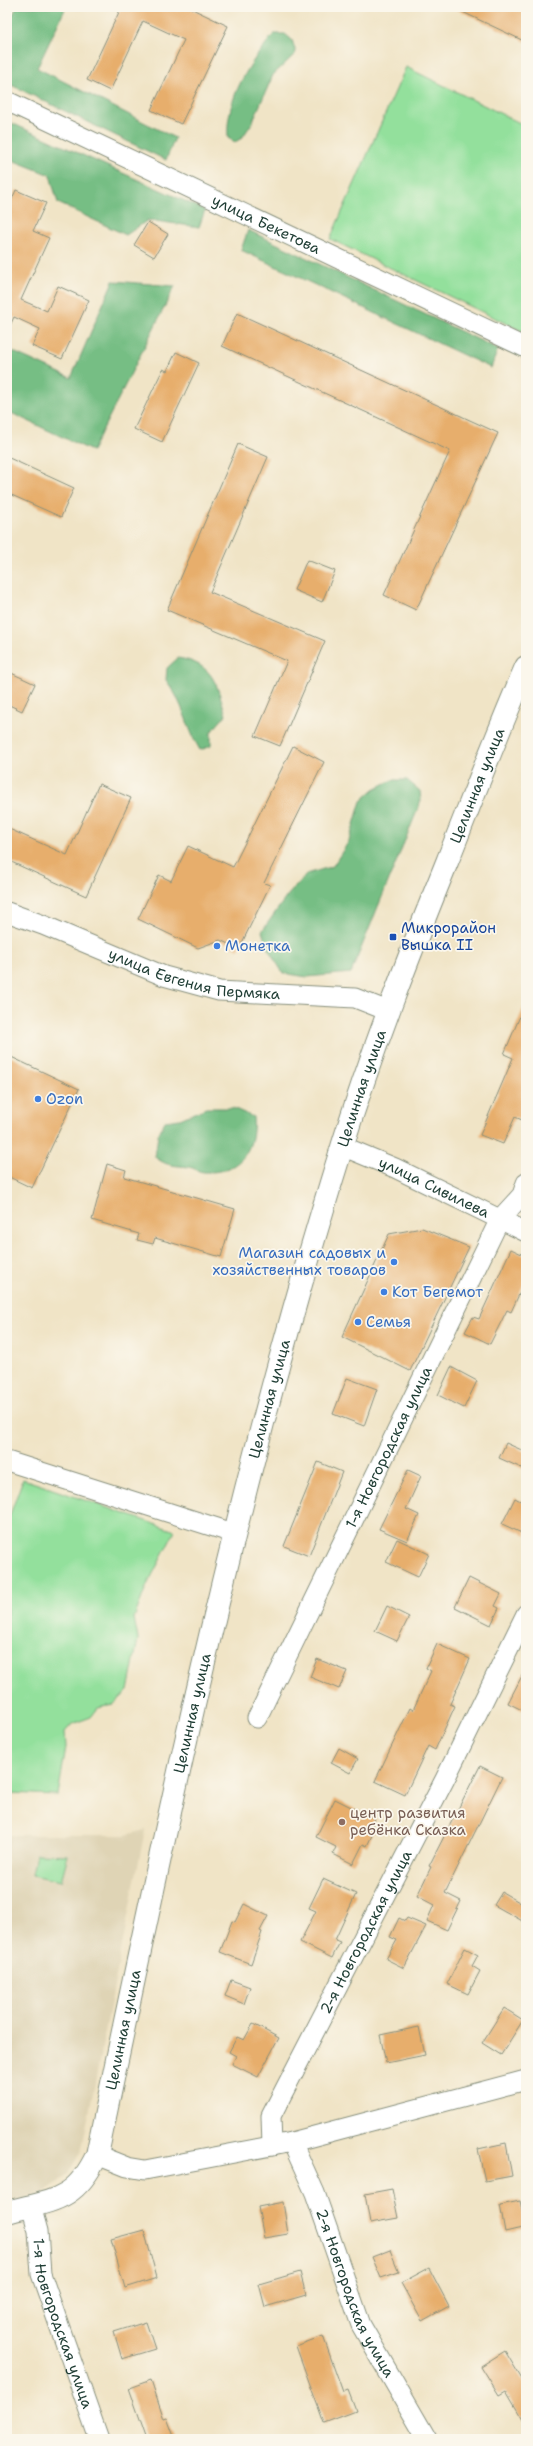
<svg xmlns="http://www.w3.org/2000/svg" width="533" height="2446" font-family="'Shantell Sans',sans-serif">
	<rect width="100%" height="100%" fill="#fbf7ec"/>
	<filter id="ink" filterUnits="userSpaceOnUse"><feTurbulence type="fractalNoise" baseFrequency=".025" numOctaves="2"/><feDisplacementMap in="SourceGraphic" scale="8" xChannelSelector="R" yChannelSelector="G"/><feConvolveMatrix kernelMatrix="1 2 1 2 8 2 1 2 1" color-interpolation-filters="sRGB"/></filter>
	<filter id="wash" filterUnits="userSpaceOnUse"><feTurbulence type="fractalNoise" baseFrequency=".012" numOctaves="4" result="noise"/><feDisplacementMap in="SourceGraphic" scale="16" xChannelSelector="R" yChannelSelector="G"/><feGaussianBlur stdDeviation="0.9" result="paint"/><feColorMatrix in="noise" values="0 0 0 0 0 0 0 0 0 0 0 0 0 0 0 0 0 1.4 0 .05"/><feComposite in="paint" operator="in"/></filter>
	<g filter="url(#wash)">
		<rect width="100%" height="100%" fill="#f0e4c6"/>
		<path fill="#dfd4b5" d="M145 1830 81 2153 68 2175 43 2193 7 2202V1835H125Z"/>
		<path fill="#93e09c" stroke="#598e68" d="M406 67 526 126V333L330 239Z
			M23 1479 175 1531 146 1587 134 1618 138 1639 128 1691 113 1705 98 1708 91 1717 72 1724 65 1732 66 1747 58 1795 7 1793V1523Z
			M36 1854 68 1855 61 1881 32 1875Z"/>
		<path fill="#76be84" stroke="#4a7e5c" d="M17 7H66L37 68 175 138 166 160 7 83V25Z
			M274 34H285L292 40 296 53 273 75 252 123 242 138 235 142 228 138C225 99 250 62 274 34Z
			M7 121 205 210 199 227 148 220 126 235 58 203 50 175 7 158Z
			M248 230 498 349 491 368 241 250Z
			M113 281 175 286 92 451 7 411V349L71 378Z
			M178 658C214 664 216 683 226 715L211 732V746L200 750C186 727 184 703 166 680L167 668Z
			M392 780H407L420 791 421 801 351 973 307 977 283 973 267 947 262 931 287 896 307 874 333 866 349 841 361 801 374 789Z
			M206 1108H233L253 1117C256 1150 239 1174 204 1172 199 1172 194 1168 189 1167 174 1165 168 1167 155 1157L158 1135 165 1121 180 1119Z"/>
		<g id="blocks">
			<path fill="#e7ae6c" d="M113 7H188L228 26 181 124 151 110 184 40 143 21 110 91 87 80 120 10Z
				M452 7H526V42Z
				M16 190 46 203 33 231 49 238 21 300 47 311 58 286 89 300 62 359 32 346 40 329 14 317 7 332V210Z
				M148 222 168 234 154 257 134 245Z
				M237 313 498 433 416 610 384 595 450 451 222 346Z
				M176 352 199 363 162 442 134 429 163 369 167 371Z
				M238 444 268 457 210 592 325 641 280 746 255 736 287 661 167 610Z
				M7 457 74 488 61 517 7 493Z
				M307 560 335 571 322 602 294 590Z
				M7 671 35 684 22 711 7 704Z
				M293 746 324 762 264 883 270 885 239 949 220 940 198 948 138 919 159 875 171 881 188 846 233 867Z
				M99 784 131 798 86 896 7 860V828L67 855Z
				M526 1002V1112L522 1120 515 1117 503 1144 480 1135 513 1058 504 1054Z
				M7 1055 79 1089 32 1188 7 1176Z
				M107 1164 126 1170 124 1177 235 1209 221 1257 155 1238 153 1244 137 1240 139 1234 92 1220Z
				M422 1228 469 1247 410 1371 342 1337 389 1234Z
				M511 1249 526 1256V1279L511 1312 507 1310 490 1344 465 1332 473 1317 479 1319Z
				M451 1367 477 1381 464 1408 438 1395Z
				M347 1378 377 1389 364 1426 333 1414Z
				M506 1443 526 1452V1470L499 1458Z
				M318 1462 342 1472 309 1556 284 1546Z
				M408 1470 421 1476 406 1509 419 1515 407 1541 379 1529Z
				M515 1498 526 1504V1535L502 1524Z
				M397 1539 429 1554 418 1577 386 1562Z
				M469 1578 501 1594 495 1606 499 1608 491 1625 455 1607Z
				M387 1606 409 1617 397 1641 375 1631Z
				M437 1644 470 1659 450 1704 455 1706 435 1750 428 1746 405 1795 375 1781 410 1708 413 1710 431 1671 426 1668Z
				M317 1659 347 1671 339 1689 310 1677Z
				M526 1668V1712L508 1703Z
				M339 1748 358 1759 350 1773 331 1763Z
				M480 1766 502 1777 445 1893 461 1901 447 1930 427 1921 434 1905 417 1896 431 1867 429 1866Z
				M335 1799 375 1819 371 1827 375 1829 367 1846 363 1844 353 1864 333 1854 336 1847 316 1837Z
				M323 1879 356 1894 335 1940 340 1942 332 1958 300 1942 316 1911 309 1908Z
				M502 1892 526 1906V1923L494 1905Z
				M244 1904 268 1916 260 1931 262 1932 251 1964 220 1952 232 1921 235 1922Z
				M399 1918 405 1921 407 1918 426 1926 404 1968 386 1959 397 1940 390 1937Z
				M465 1948 478 1955 472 1966 480 1971 468 1994 447 1984Z
				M231 1980 250 1987 244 2004 225 1996Z
				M504 2008 523 2020 501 2055 482 2043Z
				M253 2024 279 2038 258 2077 232 2064 236 2056 229 2052 237 2037 244 2040Z
				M419 2027 425 2055 386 2063 380 2035Z
				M506 2143 512 2176 485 2181 478 2149Z
				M392 2189 398 2218 370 2223 365 2194Z
				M520 2201 526 2227 505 2232 500 2205Z
				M283 2202 288 2234 264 2238 258 2207Z
				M144 2230 157 2278 125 2288 111 2239Z
				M390 2250 399 2272 381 2278 372 2257Z
				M429 2268 449 2306 422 2321 401 2283Z
				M300 2272 306 2295 265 2307 259 2284Z
				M146 2322 155 2349 122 2359 114 2332Z
				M323 2336 343 2392 348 2390 356 2411 324 2423 296 2346Z
				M505 2351 526 2386V2425L506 2391 499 2395 481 2366Z
				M151 2380 164 2419 167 2418 175 2439H147L129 2388Z"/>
		</g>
	</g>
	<g filter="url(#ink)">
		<use href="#blocks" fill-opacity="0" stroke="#88907d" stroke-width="1"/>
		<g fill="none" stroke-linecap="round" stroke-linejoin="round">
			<g stroke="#88907d" stroke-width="21">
				<g id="street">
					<path id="s1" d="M7 101 526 348"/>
					<path id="s2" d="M7 912 43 925 164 976 219 991 355 998 388 1011"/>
					<path id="s3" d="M342 1146 395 1168 526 1232"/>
					<path d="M7 1461 233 1533"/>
					<path id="s4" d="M257 1718 500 1219 522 1195 526 1183"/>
					<path id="s5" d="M292 2142 315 2193 361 2325 427 2439"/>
					<path id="s6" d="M272 2146 271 2116 445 1779 526 1614"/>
					<path d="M97 2155 127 2167 145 2170 292 2142 526 2080"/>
					<path id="s7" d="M31 2206 38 2231 41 2274 99 2439"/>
				</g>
			</g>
			<g stroke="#88907d" stroke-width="24">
				<g id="secondary">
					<path id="s8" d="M7 2212C52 2200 75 2202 97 2155 168 1816 238 1479 342 1147 372 1050 409 956 447 862 473 797 498 731 526 667"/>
				</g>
			</g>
			<use href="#street" stroke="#fff" stroke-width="19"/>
			<use href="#secondary" stroke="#fff" stroke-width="22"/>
		</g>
	</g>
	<rect fill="#1a4fb4" stroke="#fbf7ec" stroke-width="1.5" x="389" y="933" width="8" height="8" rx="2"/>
	<g fill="#3f7fe0" stroke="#fbf7ec" stroke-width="1.5">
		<circle cx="217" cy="946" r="4"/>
		<circle cx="38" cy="1099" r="4"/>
		<circle cx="394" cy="1262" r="4"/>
		<circle cx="384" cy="1292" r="4"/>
		<circle cx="358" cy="1322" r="4"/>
	</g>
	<circle fill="#8d6e63" stroke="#fbf7ec" stroke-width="1.5" cx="342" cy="1822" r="4"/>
	<g text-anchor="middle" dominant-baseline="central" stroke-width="3.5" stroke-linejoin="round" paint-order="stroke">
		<g font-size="15" fill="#1f3d34" stroke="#fbf7ec">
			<text stroke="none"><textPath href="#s1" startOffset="287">улица Бекетова</textPath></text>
			<text stroke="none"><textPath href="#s8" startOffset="1536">Целинная улица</textPath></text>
			<text stroke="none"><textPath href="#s2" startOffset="199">улица Евгения Пермяка</textPath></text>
			<text stroke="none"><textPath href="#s8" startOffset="1212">Целинная улица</textPath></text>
			<text stroke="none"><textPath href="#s3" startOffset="101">улица Сивилева</textPath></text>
			<text stroke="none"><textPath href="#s8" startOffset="888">Целинная улица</textPath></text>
			<text stroke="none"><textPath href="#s4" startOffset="301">1-я Новгородская улица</textPath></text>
			<text stroke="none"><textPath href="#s8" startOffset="564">Целинная улица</textPath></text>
			<text stroke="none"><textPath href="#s6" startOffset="237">2-я Новгородская улица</textPath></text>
			<text stroke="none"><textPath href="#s8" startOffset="240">Целинная улица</textPath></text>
			<text stroke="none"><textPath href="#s5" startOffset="164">2-я Новгородская улица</textPath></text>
			<text stroke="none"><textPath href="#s7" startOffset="122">1-я Новгородская улица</textPath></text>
		</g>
		<g font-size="15" fill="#164399" stroke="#fbf7ec" text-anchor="start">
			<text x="401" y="928">Микрорайон<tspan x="401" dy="17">Вышка II</tspan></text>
		</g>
		<g font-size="15" fill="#366cbe" stroke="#fbf7ec" text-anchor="start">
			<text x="225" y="946">Монетка</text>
			<text x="46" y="1099">Ozon</text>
			<text x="386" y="1253" text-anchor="end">Магазин садовых и<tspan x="386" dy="17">хозяйственных товаров</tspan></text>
			<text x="392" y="1292">Кот Бегемот</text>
			<text x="366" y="1322">Семья</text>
		</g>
		<g font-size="15" fill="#785e54" stroke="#fbf7ec" text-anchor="start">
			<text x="350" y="1813">центр развития<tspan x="350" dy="17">ребёнка Сказка</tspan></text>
		</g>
	</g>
	<rect width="533" height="2446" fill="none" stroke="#fbf7ec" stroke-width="24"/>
</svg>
